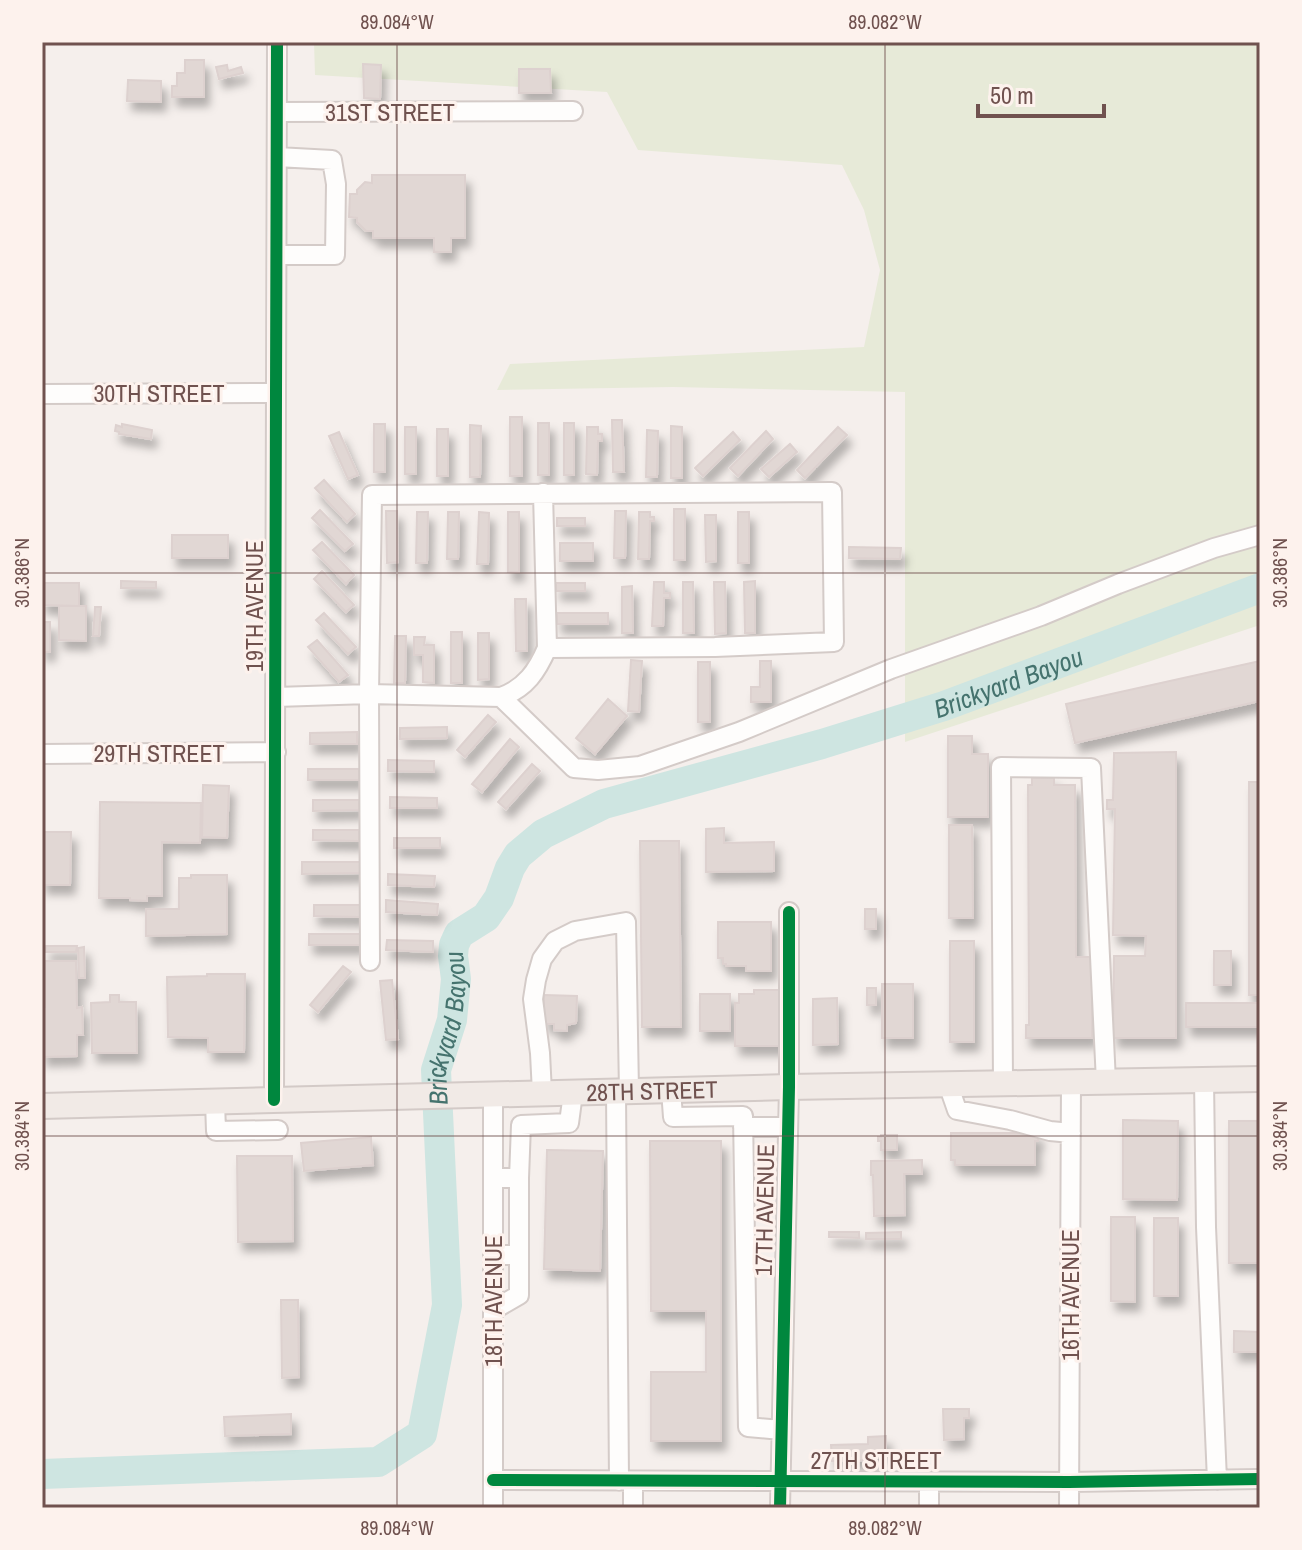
<svg xmlns="http://www.w3.org/2000/svg" width="1302" height="1550" font-family="'Archivo Narrow',sans-serif">
	<defs>
		<filter id="shadow"><feDropShadow dx="5" dy="9" stdDeviation="4" flood-color="#0004"/></filter>
	</defs>
	<rect width="100%" height="100%" fill="#f5efec"/>
	<path fill="#e7ead8" d="M314 42H1260V625L905 742V392L673 387 497 390 510 364 864 347 880 270 864 210 842 165 638 150 607 92 315 75Z"/>
	<g fill="none" stroke-linecap="round" stroke-linejoin="round">
		<path stroke="#cee5e1" stroke-width="30" id="s1" d="M42 1474 378 1462 422 1434 447 1305 436 1070 452 1020 456 979 453 956 454 945 459 934 486 917 499 898 510 868 518 855 543 834 604 804 822 744 944 706 1260 588"/>
	</g>
	<path fill="#e1d7d4" stroke="#ddd1cf" stroke-width="2" filter="url(#shadow)" d="M185 60H204V97H172V86H177V73H185Z
		M363 64 381 65 380 99 364 98Z
		M227 65 228 71 241 67 243 73 219 79 216 67Z
		M519 69H550L551 93H519Z
		M128 80 161 81V102L127 101Z
		M372 175H465V238H451V252H434V238H373V231H366L357 222V218L349 217 350 194H357V190L365 182 372 183Z
		M510 417H522V476H510Z
		M612 420H622L624 472H613Z
		M538 423H549V475H538Z
		M564 423H574V475H564Z
		M122 424 152 430 151 439 119 434V432L115 431 116 425 122 427Z
		M374 424H385V472H374Z
		M470 425 481 426 480 477H470Z
		M671 426 682 427V478H671Z
		M405 427H416V474H405Z
		M587 427H598V434H602V441H598L597 475 586 474Z
		M838 427 847 435 805 478 797 470Z
		M437 429H448V476H437Z
		M647 430 658 431 657 477H646Z
		M766 431 773 439 738 476 730 468Z
		M339 432 358 475 348 479 329 436Z
		M733 432 740 440 703 476 695 468Z
		M790 444 797 452 769 477 761 469Z
		M324 480 355 514 347 522 315 488Z
		M674 509H685V560H674Z
		M320 510 353 544 345 551 312 518Z
		M386 511H397L398 562 387 563Z
		M615 511H626L625 558H614Z
		M417 512H428L427 563H416Z
		M448 512H459L458 559H447Z
		M479 512 489 513 488 564H477Z
		M508 512H519V572H508Z
		M639 512H650V517H654V521H650L649 559H638Z
		M738 512H749V563H738Z
		M705 515H716V561L706 562Z
		M557 518H585V526H557Z
		M172 535H228V558H172Z
		M322 542 354 575 346 584 313 550Z
		M560 543H593V561H560Z
		M849 547 901 548 900 559 849 558Z
		M322 571 354 605 346 612 314 579Z
		M121 581 156 582V588H121Z
		M755 581V633H745L744 582Z
		M654 582H664V593H670V598H664L663 626H652Z
		M683 582H693L694 633H683Z
		M714 582H725L726 633 715 634Z
		M42 583H79V606L42 605Z
		M556 583H585V591H556Z
		M632 586 633 633H622V587Z
		M515 599H526L527 651H516Z
		M59 606H86V641L59 640Z
		M95 607H101L99 636H93Z
		M324 613 356 647 348 654 316 620Z
		M557 613H608V624H557Z
		M42 622H50V652H42Z
		M451 632H462V683H451Z
		M478 633H489V679L478 680Z
		M395 636H406L405 683H394Z
		M414 637H425L424 645H434V683L423 682V655H414Z
		M317 640 348 675 339 682 308 647Z
		M631 660 642 661 639 712 628 711Z
		M760 661H771V702H751V687H760Z
		M1260 661V701L1075 743 1066 704Z
		M698 662H710V722H698Z
		M608 699 627 716 595 754 576 738Z
		M488 715 496 722 465 757 457 750Z
		M447 727V738L400 739V728Z
		M357 732V744H310V733Z
		M948 736H972V754H988V817H948Z
		M510 739 519 747 482 792 472 784Z
		M1176 752V1038H1113L1114 956H1145L1146 936 1113 935 1115 809H1107V800H1113L1114 753Z
		M388 760 434 761V772L388 771Z
		M532 764 540 771 506 809 498 802Z
		M308 769H359V780H308Z
		M1032 778H1054V785H1075L1076 957H1092V1038H1026V1025H1029L1028 785H1032Z
		M1249 782H1260V995H1249Z
		M203 785 229 786 227 838 202 837Z
		M390 797 437 798V808H390Z
		M313 800H359V810L313 811Z
		M100 802 201 803 200 843 162 842V896H147V901L130 900V898H99Z
		M949 825H972L973 918H949Z
		M724 828V843L774 842V871L706 872V829Z
		M313 830H359V841L313 840Z
		M42 832H71L70 885H42Z
		M394 838H440V848H394Z
		M640 841H679L681 1027H642Z
		M302 862H361V873L302 874Z
		M388 874 435 876 434 887 388 885Z
		M191 875H227V934L146 936V909H179V878H191Z
		M386 900 438 904 437 915 386 912Z
		M314 905H361V917L314 916Z
		M865 909H876V929H865Z
		M718 922H771V971H746V966H726V964H723V958H718Z
		M309 934H361L360 945H309Z
		M387 940 433 941V952L386 950Z
		M950 941H974V1042H950Z
		M46 946H77L76 952H45Z
		M84 947 85 978H79L78 948Z
		M1214 951H1231V985H1214Z
		M45 961H76L77 1008 82 1007 83 1035H77V1056L42 1057V1007H45Z
		M343 966 351 972 318 1012 310 1005Z
		M207 974H245L244 1052H208V1038L168 1037 167 977 207 976Z
		M392 980 398 1039 386 1040 380 981Z
		M882 984H913V1038H882Z
		M867 988H876V1005H867Z
		M754 990H782L783 1046H735V1003H739V994H754Z
		M700 994H730V1031H700Z
		M110 995H119V1002H136L137 1053H92L91 1003 110 1002Z
		M544 995 577 996 576 1023 567 1025V1031L554 1030V1024H544Z
		M837 998 838 1044 813 1045V999Z
		M1186 1003H1260V1027H1186Z
		M1123 1120 1178 1121 1177 1200 1123 1199Z
		M1229 1121H1260V1263H1229Z
		M951 1133H1038V1141H1035V1165H955V1160H951Z
		M881 1135H897V1150H881V1141H878V1137H881Z
		M371 1137 373 1165 304 1171 301 1143Z
		M650 1141H721V1441H651V1372H706V1311H651Z
		M547 1150 603 1151 600 1271 544 1269Z
		M237 1156H292L293 1241 238 1242Z
		M922 1160V1174H904L905 1215 874 1216 873 1175H871V1161Z
		M1111 1217H1135V1302L1111 1301Z
		M1154 1218H1178V1296H1154Z
		M829 1232H859V1238L829 1237Z
		M901 1232V1239H866V1233Z
		M281 1300H298L299 1377 282 1378Z
		M1234 1331 1260 1332V1352H1234Z
		M943 1409H969V1418H964V1439L944 1440Z
		M291 1414V1434L225 1436 224 1417Z
		M886 1436V1454H876V1460L832 1461 831 1445 868 1444V1437Z"/>
	<g fill="none" stroke-linecap="round" stroke-linejoin="round">
		<g stroke="#d4cbc8" stroke-width="22">
			<path id="minor" d="M277 112 573 111
				M277 255H335L336 184 332 160 277 157
				M42 394 276 393
				M276 697 369 694 501 697 574 768 598 770 640 766 739 732 891 669 1041 616 1118 584 1214 548 1260 535
				M501 697C526 688 537 671 547 648
				M42 754 276 752
				M370 961 369 694 372 495 832 492 834 642 715 647 547 648 543 493
				M1204 1080 1206 1227 1217 1480
				M1003 1083 1001 767 1091 768 1106 1082
				M948 1084 957 1110 1010 1120 1050 1131 1071 1133
				M671 1090 673 1117 743 1116 748 1427 781 1430
				M616 1092 619 1481
				M542 1093 540 1053 533 999 536 980 542 959 555 941 575 931 626 922 629 1091
				M274 1100 277 42
				M215 1102 216 1131 278 1130
				M743 1127H788
				M493 1178H519L521 1125 569 1123 573 1093
				M493 1255H519V1178
				M493 1310 519 1295V1255
				M493 1480 1069 1482 1260 1479
				M633 1481V1508
				M493 1508V1095
				M780 1508 789 1087V912
				M929 1508V1482
				M1069 1508 1071 1082"/>
		</g>
		<g stroke="#d3cac7" stroke-width="28">
			<g id="major">
				<path id="s2" d="M42 1106 789 1087 1260 1079"/>
			</g>
		</g>
		<use href="#minor" stroke="#fefdfc" stroke-width="18"/>
		<use href="#major" stroke="#f1eae6" stroke-width="24"/>
		<g stroke="#fdf2ed" stroke-width="17">
			<path id="cycleway" d="M274 1100 277 42
				M493 1480 1069 1482 1260 1479
				M780 1508 789 1087V912"/>
		</g>
		<use href="#cycleway" stroke="#00873e" stroke-width="12"/>
	</g>
	<path fill="none" stroke="#70524f" stroke-width="2" stroke-opacity="0.45" d="M397 42V1508M885 42V1508M42 573H1260M42 1136H1260"/>
	<g text-anchor="middle" dominant-baseline="central" stroke-width="6" stroke-linejoin="round" paint-order="stroke">
		<g font-size="24" fill="#70524f" stroke="#fdf2ed">
			<text x="390" y="112">31ST STREET</text>
			<text x="159" y="393">30TH STREET</text>
			<text transform="translate(254 606) rotate(-90)">19TH AVENUE</text>
			<text x="159" y="753">29TH STREET</text>
			<text stroke="none"><textPath href="#s2" startOffset="610">28TH STREET</textPath></text>
			<text transform="translate(764 1210) rotate(-89)">17TH AVENUE</text>
			<text transform="translate(1070 1295) rotate(-90)">16TH AVENUE</text>
			<text transform="translate(493 1301) rotate(-90)">18TH AVENUE</text>
			<text x="876" y="1460">27TH STREET</text>
		</g>
		<g font-size="26" font-style="italic" fill="#45736e" stroke="#fdf2ed">
			<text stroke="none"><textPath href="#s1" startOffset="1520">Brickyard Bayou</textPath></text>
			<text stroke="none"><textPath href="#s1" startOffset="798">Brickyard Bayou</textPath></text>
		</g>
	</g>
	<rect width="1302" height="1550" fill="none" stroke="#fdf2ed" stroke-width="88"/>
	<path d="M978 104v12h126v-12" fill="none" stroke="#70524f" stroke-width="4"/>
	<text x="990" y="104" font-size="24" fill="#70524f" stroke="#fdf2ed" stroke-width="6" paint-order="stroke">50 m</text>
	<rect x="44" y="44" width="1214" height="1462" fill="none" stroke="#70524f" stroke-width="3"/>
	<g font-size="20" text-anchor="middle" fill="#70524f">
		<text x="397" y="29">89.084°W</text>
		<text x="885" y="29">89.082°W</text>
		<text transform="translate(22 573) rotate(-90)" y="7">30.386°N</text>
		<text transform="translate(1280 573) rotate(-90)" y="7">30.386°N</text>
		<text transform="translate(22 1136) rotate(-90)" y="7">30.384°N</text>
		<text transform="translate(1280 1136) rotate(-90)" y="7">30.384°N</text>
		<text x="397" y="1535">89.084°W</text>
		<text x="885" y="1535">89.082°W</text>
	</g>
</svg>
